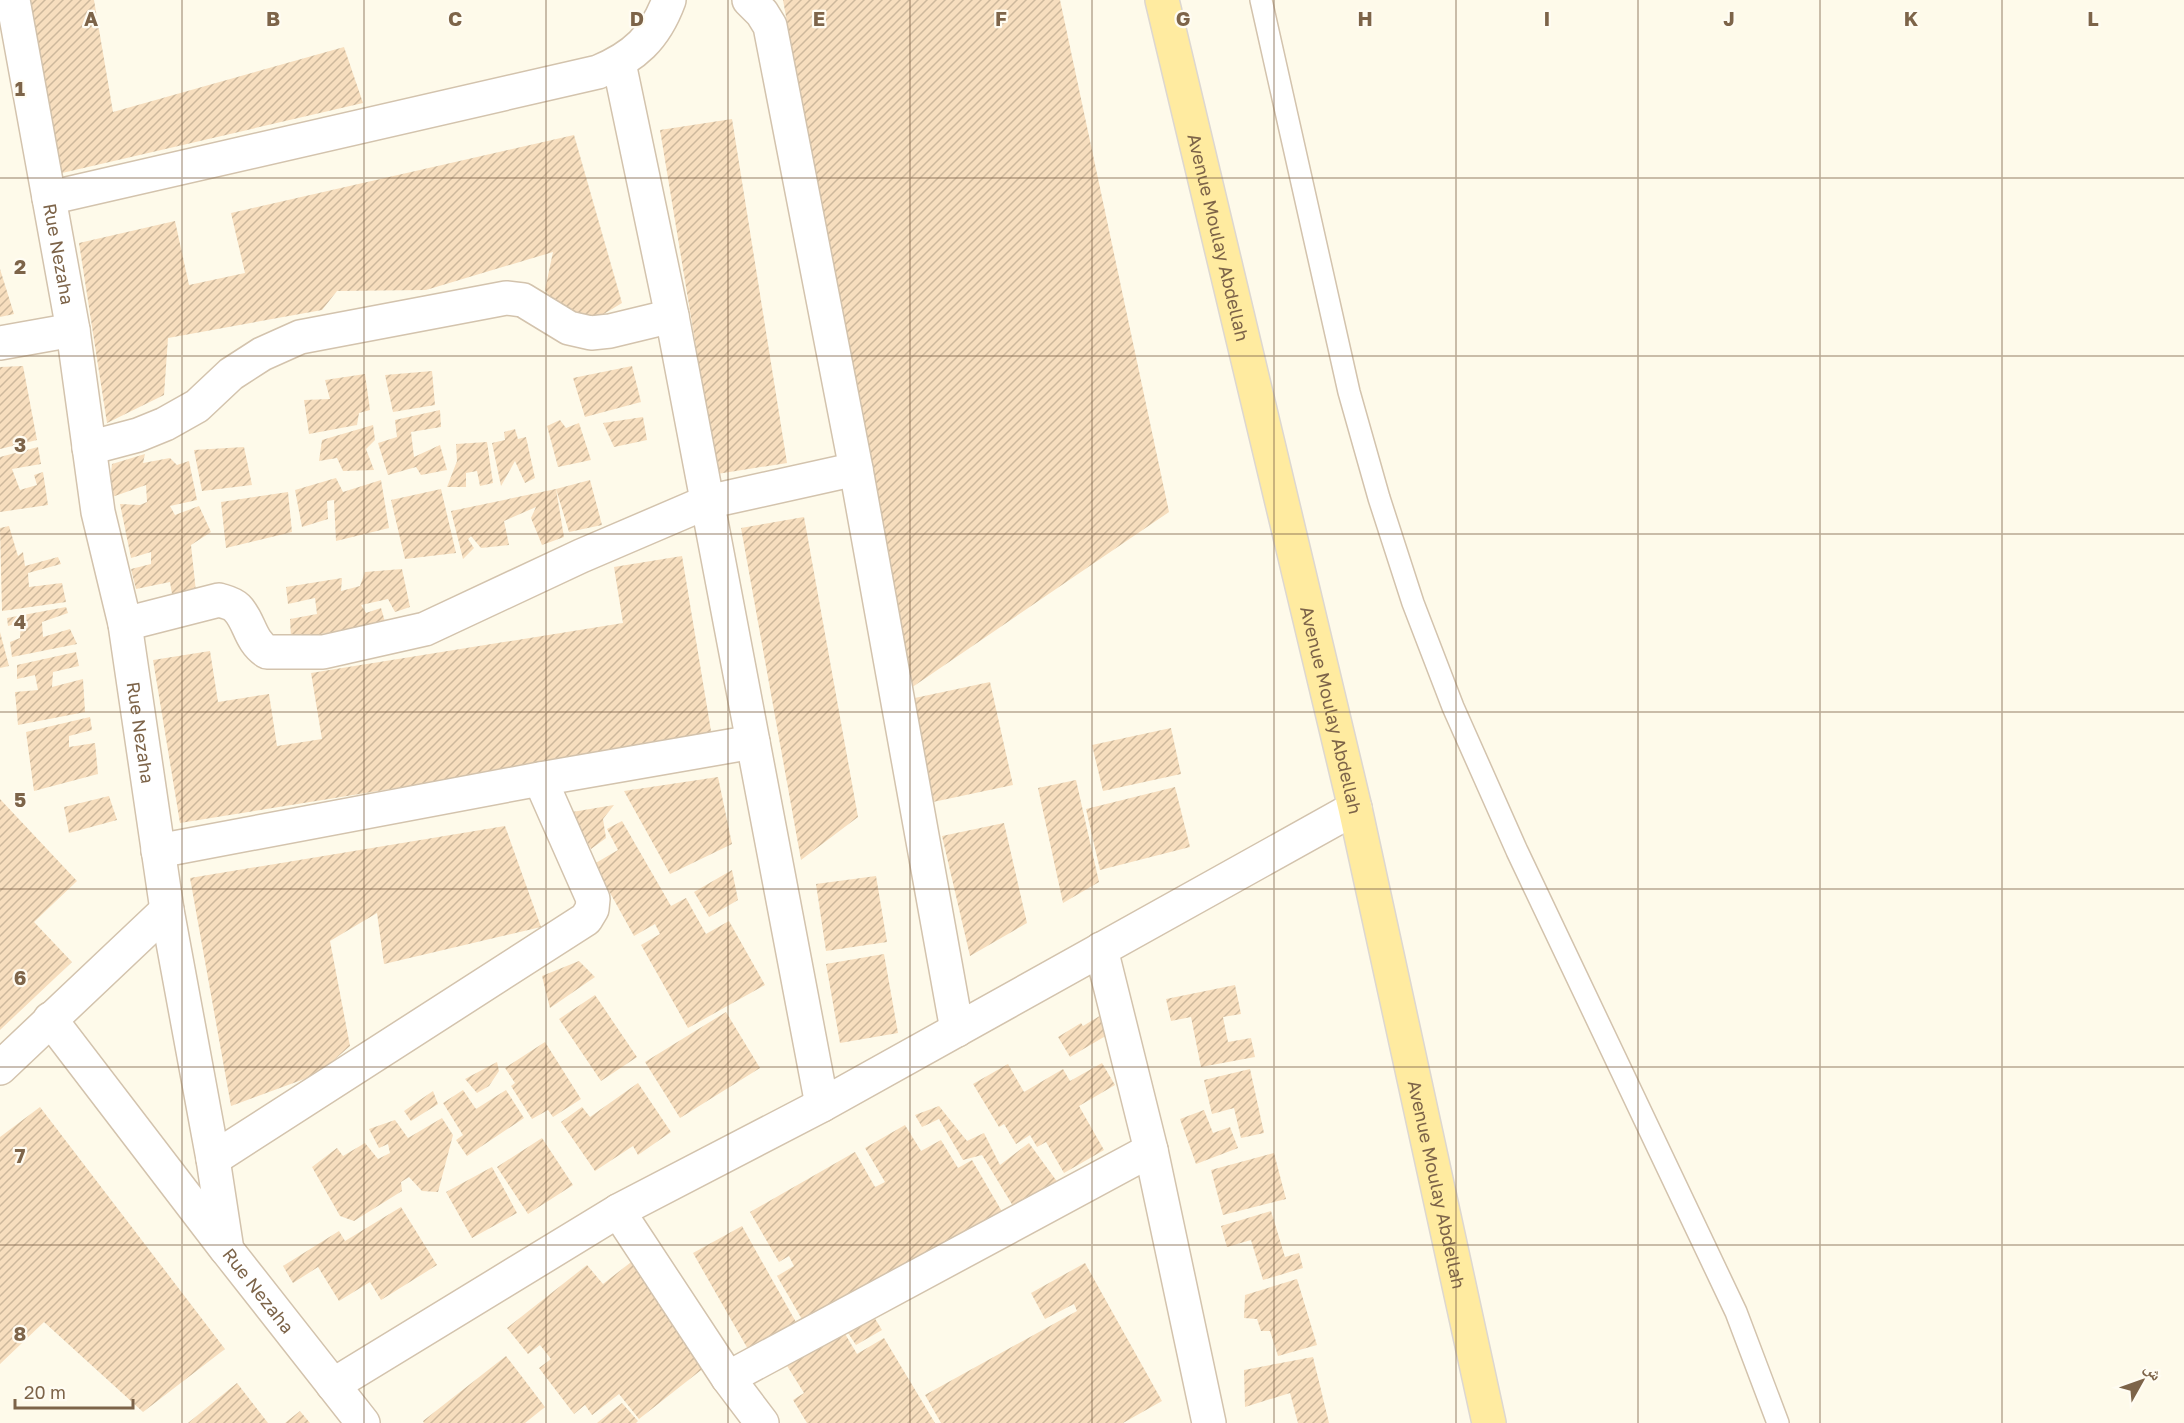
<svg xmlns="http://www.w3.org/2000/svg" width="2184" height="1423" font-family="'Golos Text','Noto Naskh Arabic',sans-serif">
	<defs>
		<pattern id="building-hatch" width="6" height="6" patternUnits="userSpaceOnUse" patternTransform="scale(1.5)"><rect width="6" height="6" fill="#f7debe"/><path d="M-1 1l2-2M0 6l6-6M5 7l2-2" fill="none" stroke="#cdb89c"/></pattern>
	</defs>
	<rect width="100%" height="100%" fill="#fefaea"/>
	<path fill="url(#building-hatch)" d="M29 0H94L113 112 344 47 363 103 62 173Z
		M783 0H1060L1169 512 908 690Z
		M732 119 787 463 717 474 660 130Z
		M574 135 622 303 592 321 560 312 545 290 553 252 426 290 337 291 322 310 168 338 164 395 107 423 79 243 175 221 189 285 245 273 231 213Z
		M0 269 14 314 0 317Z
		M23 366 37 440 0 449V367Z
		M632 366 641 402 585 417 573 378Z
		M432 371 435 405 393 412 385 375Z
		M365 374 370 410 359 413 357 425 309 434 304 400 330 399 325 380Z
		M440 410 441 427 411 432 414 457 440 445 447 470 421 475 416 467 388 475 378 443 397 437 395 420Z
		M643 417 647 440 614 447 603 423Z
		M560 420 566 428 579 423 591 460 558 467 547 426Z
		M373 425 375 440 366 449 374 470 343 471 337 458 319 461 322 440Z
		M515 429 518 439 526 437 535 478 525 483 515 461 501 486 492 443 505 440 504 432Z
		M487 442 493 483 480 486 477 471 466 473V487H447L457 461 456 444Z
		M38 447 41 464 12 469 20 490 37 485 34 475 43 472 48 505 0 512V457Z
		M244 447 252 485 202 491 194 450Z
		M145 454 143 463 170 458 177 465 189 461 197 500 170 506 175 515 199 506 211 532 191 545 196 592 172 594 170 582 136 589 131 569 151 564V552L131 558 120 504 140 505 147 502 146 485 112 497 109 489 112 464Z
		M336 478 343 492 381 480 389 528 336 541 334 500 327 501 328 519 302 527 295 490Z
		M590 480 602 525 569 532 556 489Z
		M441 489 456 553 405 559 391 500Z
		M556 489 564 537 542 545 531 518 536 507 504 521 509 545 481 548 471 536 468 539 474 548 463 559 451 511Z
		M288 492 292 532 226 548 221 502Z
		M804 517 858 817 801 860 741 528Z
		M9 526 18 556 23 552 25 566 58 557 61 564 28 573 29 587 62 583 66 602 2 611 0 528Z
		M682 556 712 737 180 823 153 660 210 651 218 702 269 694 277 746 322 739 311 673 623 623 614 567Z
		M402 569 410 607 395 612 388 599 361 605 366 613 381 608 386 625 291 638 290 619 317 614 315 598 288 604 286 587 342 578 341 591 360 586 365 572Z
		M66 607 68 613 42 622 43 637 70 629 77 644 12 657 10 642 20 638 21 622 8 626 7 618Z
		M0 632 9 666 0 668Z
		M76 652 79 666 53 672 52 687 83 679 85 712 18 725 15 692 38 690 35 675 17 679V665Z
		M990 682 1013 785 933 802 910 699Z
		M90 717 92 730 69 736V747L95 743 98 774 34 791 26 732Z
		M1171 728 1181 774 1103 791 1092 745Z
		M718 777 732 844 670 874 624 791Z
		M1076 780 1099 882 1063 903 1038 788Z
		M1175 787 1190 847 1100 870 1086 809Z
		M109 796 117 820 69 833 64 807Z
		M0 799 77 881 34 922 72 962 0 1030Z
		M614 805 603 819 606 838 591 849 572 812Z
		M622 821 671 906 686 898 706 934 729 921 765 985 688 1028 641 945 660 934 655 924 634 936 594 864 618 850 607 829Z
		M1004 823 1027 923 970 956 942 836Z
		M505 826 541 927 384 964 377 913 330 941 350 1046 318 1074 231 1106 190 878Z
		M732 870 738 900 709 917 694 892Z
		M876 876 887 942 826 951 816 884Z
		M884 954 898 1033 840 1043 826 964Z
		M579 961 595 977 550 1008 542 976Z
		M1235 985 1241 1014 1223 1017 1228 1042 1251 1038 1255 1057 1201 1067 1191 1017 1171 1021 1166 999Z
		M595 995 637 1057 601 1081 559 1019Z
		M726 1012 760 1068 680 1118 645 1062Z
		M1103 1014 1114 1031 1070 1057 1058 1037 1081 1023 1083 1026Z
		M545 1042 581 1099 553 1117 548 1110 532 1119 511 1086 515 1083 505 1068Z
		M497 1062 499 1071 489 1086 477 1093 465 1079Z
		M1102 1063 1115 1085 1079 1106 1104 1150 1064 1173 1046 1142 1037 1147 1030 1135 1016 1144 1004 1124 999 1127 973 1084 1008 1064 1024 1092 1063 1069 1070 1081Z
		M1250 1069 1264 1133 1241 1138 1234 1108 1212 1114 1204 1080Z
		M638 1083 671 1132 638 1155 633 1146 595 1171 561 1122 582 1107 590 1117Z
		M463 1090 476 1109 506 1090 524 1118 467 1156 456 1140 463 1135 443 1103Z
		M433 1091 438 1104 411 1121 404 1111Z
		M939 1106 967 1141 984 1133 1000 1165 1029 1143 1061 1187 1013 1206 982 1155 963 1160 939 1119 922 1127 915 1115Z
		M40 1107 225 1349 143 1412 44 1322 0 1364V1137Z
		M1204 1110 1213 1133 1230 1127 1238 1148 1196 1164 1180 1119Z
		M442 1118 453 1135 438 1192 422 1191 409 1177 401 1182 402 1191 354 1221 340 1216 312 1167 337 1148 343 1156 365 1143 378 1159 390 1153 388 1144 379 1148 369 1129 395 1120 408 1138Z
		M905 1125 921 1151 941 1140 958 1168 972 1160 1004 1215 807 1328 777 1276 794 1266 789 1256 779 1262 750 1212 855 1152 875 1187 885 1182 865 1148Z
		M542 1138 573 1185 528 1214 497 1167Z
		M1274 1153 1286 1199 1223 1215 1211 1170Z
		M492 1167 517 1213 472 1238 446 1192Z
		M401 1207 437 1265 381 1300 370 1282 339 1301 318 1267 293 1283 283 1266 339 1231 345 1241Z
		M1271 1211 1285 1257 1299 1253 1303 1268 1263 1280 1251 1240 1227 1247 1221 1226Z
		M742 1226 801 1331 753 1358 693 1253Z
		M635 1259 705 1367 639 1419 619 1394 592 1415 585 1405 574 1414 539 1368 551 1359 540 1345 528 1354 507 1328 587 1265 603 1284Z
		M1085 1263 1162 1401 1123 1423H941L925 1395 1077 1311 1074 1304 1045 1319 1031 1293Z
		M1297 1279 1317 1345 1278 1356 1270 1331H1261L1257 1319 1244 1318 1245 1295Z
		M874 1317 882 1330 856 1345 848 1333Z
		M841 1327 857 1354 884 1338 935 1423H807L793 1400 804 1393 784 1361Z
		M506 1356 545 1407 525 1423H424L423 1421Z
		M1313 1357 1329 1423H1298L1290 1393 1245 1407 1244 1370Z
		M237 1383 268 1423H188Z
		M622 1403 638 1421 636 1423H597Z
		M300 1411 310 1423H285Z"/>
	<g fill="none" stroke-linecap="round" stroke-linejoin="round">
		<g stroke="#d3c3ad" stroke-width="24">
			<path id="lane" d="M1261 0 1349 392 1379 498 1413 603 1453 707 1517 851 1736 1312 1778 1423"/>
		</g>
		<g stroke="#d3c3ad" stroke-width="36">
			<g id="street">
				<path id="s1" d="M13 0 73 330 98 512 125 624 167 910 213 1159 227 1250 363 1423"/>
				<path d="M749 0 762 13 770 26 856 469 957 1030"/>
				<path d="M619 63 672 316 822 1105"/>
				<path d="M49 198 598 72C634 57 655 38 669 0"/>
				<path d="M0 343 73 330"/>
				<path d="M89 448 138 435 165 424 197 406 231 374 262 354 300 337 506 298 523 300 569 328 591 333 610 331 672 316"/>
				<path d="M125 624 219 600C225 602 232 603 237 608 250 621 249 640 267 652H323L425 629 581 556 707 502 856 469"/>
				<path d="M158 851 540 779 753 742"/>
				<path d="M1101 949 1151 1150 1209 1423"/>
				<path d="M50 1019 226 1249"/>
				<path d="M0 1068 167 910"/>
				<path d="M213 1159 586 919 592 909 593 899 540 779"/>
				<path d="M618 1211 728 1378 762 1423"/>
				<path d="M728 1378 1151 1150"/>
				<path d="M333 1385 618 1211 822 1105 1355 808"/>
			</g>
		</g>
		<g stroke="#ddd7d0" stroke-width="36">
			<g id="primary">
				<path id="s2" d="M1162 0 1355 808 1489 1423"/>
			</g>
		</g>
		<use href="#lane" stroke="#fff" stroke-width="21"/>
		<use href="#street" stroke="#fff" stroke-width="33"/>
		<use href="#primary" stroke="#ffeba0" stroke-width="33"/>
	</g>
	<path fill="none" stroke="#7d6449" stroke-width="1.5" stroke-opacity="0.55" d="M182 0V1423M364 0V1423M546 0V1423M728 0V1423M910 0V1423M1092 0V1423M1274 0V1423M1456 0V1423M1638 0V1423M1820 0V1423M2002 0V1423M0 178H2184M0 356H2184M0 534H2184M0 712H2184M0 889H2184M0 1067H2184M0 1245H2184"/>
	<g text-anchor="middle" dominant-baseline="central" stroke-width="4.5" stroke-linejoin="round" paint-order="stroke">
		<g font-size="18" fill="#7d6449" stroke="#fffcf2">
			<text stroke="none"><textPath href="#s2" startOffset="244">Avenue Moulay Abdellah</textPath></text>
			<text stroke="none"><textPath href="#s1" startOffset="258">Rue Nezaha</textPath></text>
			<text stroke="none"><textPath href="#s2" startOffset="730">Avenue Moulay Abdellah</textPath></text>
			<text stroke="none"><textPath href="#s1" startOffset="744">Rue Nezaha</textPath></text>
			<text stroke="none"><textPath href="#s2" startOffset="1216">Avenue Moulay Abdellah</textPath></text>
			<text stroke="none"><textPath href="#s1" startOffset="1320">Rue Nezaha</textPath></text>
		</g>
	</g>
	<g font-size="20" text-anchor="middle" font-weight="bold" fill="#7d6449" stroke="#fffcf2" stroke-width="4.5" stroke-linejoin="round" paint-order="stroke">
		<text x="91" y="26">A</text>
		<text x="273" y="26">B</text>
		<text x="455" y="26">C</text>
		<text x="637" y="26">D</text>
		<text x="819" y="26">E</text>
		<text x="1001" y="26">F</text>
		<text x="1183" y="26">G</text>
		<text x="1365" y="26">H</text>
		<text x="1547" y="26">I</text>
		<text x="1729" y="26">J</text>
		<text x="1911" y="26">K</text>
		<text x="2093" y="26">L</text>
		<text x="20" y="96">1</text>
		<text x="20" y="274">2</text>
		<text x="20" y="452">3</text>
		<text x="20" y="629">4</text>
		<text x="20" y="807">5</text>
		<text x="20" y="985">6</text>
		<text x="20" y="1163">7</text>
		<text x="20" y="1341">8</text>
	</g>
	<g transform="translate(2142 1381) rotate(50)" stroke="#fffcf2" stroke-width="4.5" paint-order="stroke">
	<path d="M0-4.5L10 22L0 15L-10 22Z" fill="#7d6449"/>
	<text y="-9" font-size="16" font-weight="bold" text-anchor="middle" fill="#7d6449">ش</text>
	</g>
	<path d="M15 1399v9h118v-9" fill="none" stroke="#7d6449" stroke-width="3"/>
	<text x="24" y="1399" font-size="18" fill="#7d6449" stroke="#fffcf2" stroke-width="4.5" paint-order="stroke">20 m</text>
</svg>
